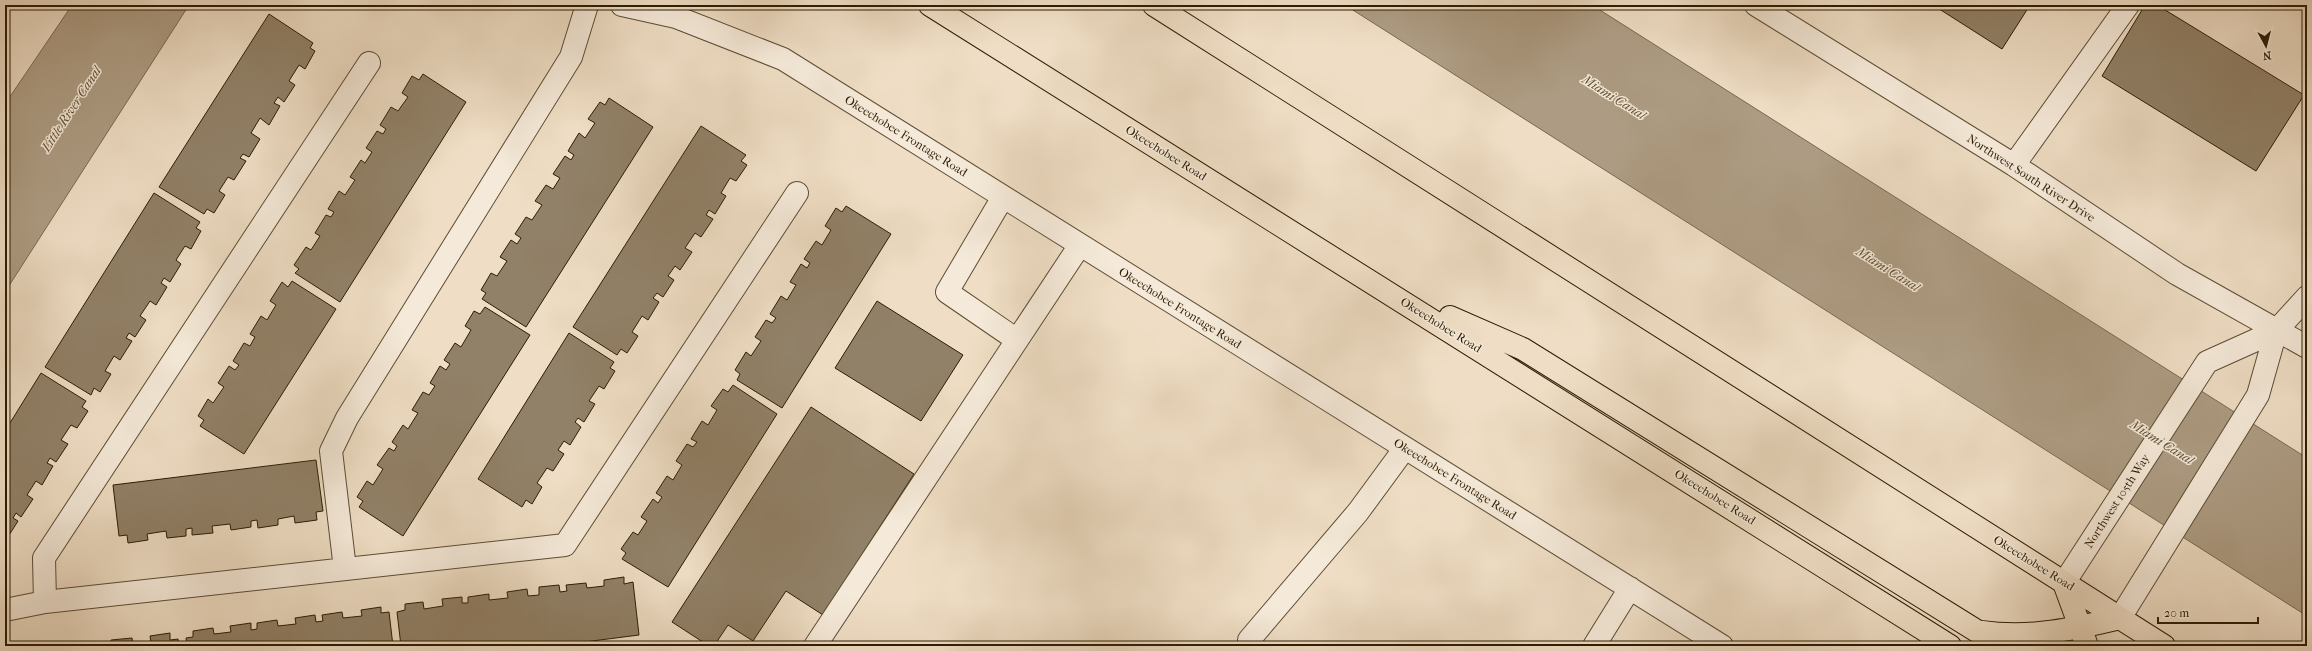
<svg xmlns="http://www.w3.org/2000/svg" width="2312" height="651" font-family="'IM FELL French Canon',serif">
	<rect width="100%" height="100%" fill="#efdec5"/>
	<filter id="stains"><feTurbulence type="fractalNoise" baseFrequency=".005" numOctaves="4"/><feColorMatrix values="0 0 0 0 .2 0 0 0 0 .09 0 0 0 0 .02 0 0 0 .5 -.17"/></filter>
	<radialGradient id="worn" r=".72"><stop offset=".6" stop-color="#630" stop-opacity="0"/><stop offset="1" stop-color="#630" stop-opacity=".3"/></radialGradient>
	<path fill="#ad9c83" stroke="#796950" d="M72 5H189L5 292V104Z
		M1345 5H1592L2307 458V616Z"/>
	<path fill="#918168" stroke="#2c1c03" d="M1933 5H2030L2002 49Z
		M2145 5H2157L2304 95 2256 171 2102 76Z
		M269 14 313 43 310 48 315 51 305 69 299 65 289 81 295 85 284 102 278 97 274 103 280 106 269 125 260 118 251 133 260 139 249 157 243 154 240 158 246 161 234 180 228 177 219 191 225 195 214 213 207 209 204 214 159 187Z
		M423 74 466 102 340 302 295 273 299 269 294 265 306 247 311 250 320 236 315 233 326 215 331 217 334 212 328 209 339 191 345 195 355 180 350 177 361 160 365 163 372 152 366 148 377 131 383 134 386 129 380 125 391 107 398 111 408 97 402 93 412 76 419 80Z
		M609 98 653 127 526 327 482 299 486 293 481 290 491 273 497 276 507 261 500 257 511 240 517 244 521 238 515 234 526 217 532 220 542 205 535 201 546 185 553 189 560 178 553 174 565 156 571 160 574 155 568 151 579 133 585 138 595 123 588 119 600 102 605 105Z
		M701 126 746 155 741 161 747 165 736 181 730 178 721 193 726 196 715 214 709 210 706 215 713 219 701 237 695 233 685 248 692 252 680 270 675 266 668 276 674 280 663 297 657 293 653 298 659 302 648 320 642 316 632 332 638 336 627 353 621 349 617 355 573 327Z
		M154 193 200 222 196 228 201 231 191 249 185 246 176 260 181 264 170 282 164 278 161 283 167 287 156 305 150 301 140 316 146 320 135 337 129 333 126 338 132 341 120 360 114 356 105 371 111 374 100 392 94 388 91 395 45 367Z
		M846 206 891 234 782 408 737 380 740 374 735 370 746 352 751 356 761 341 755 337 766 320 772 323 776 318 770 314 781 296 787 300 796 285 790 282 801 264 807 268 810 263 804 259 816 241 822 245 831 230 825 226 836 208 842 212Z
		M292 281 336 309 244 454 200 426 204 420 198 416 208 399 213 403 224 387 218 383 229 366 235 370 239 365 233 361 244 343 250 346 255 337 250 334 261 316 267 320 276 305 270 301 282 282 288 287Z
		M877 301 963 355 921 421 835 368Z
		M485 307 530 335 403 536 359 507 363 501 357 497 367 481 373 485 383 469 377 465 389 448 394 451 397 446 392 442 403 425 408 429 418 413 412 410 423 392 429 395 435 386 430 383 440 366 446 370 450 364 444 360 455 343 461 347 471 330 465 326 474 311 480 314Z
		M569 333 614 362 610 368 615 371 604 389 599 386 589 401 595 404 584 422 578 418 575 422 581 427 570 445 564 441 558 450 564 454 553 471 547 468 537 483 542 487 532 504 526 500 522 507 478 479Z
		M41 373 86 401 82 407 88 411 77 428 71 425 61 440 68 444 56 462 50 458 47 463 53 466 42 485 36 481 27 495 33 499 21 517 16 513 13 518 18 521 6 540 5 431Z
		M733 385 777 414 668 587 622 559 626 553 621 549 633 532 638 535 647 521 641 517 653 499 658 503 662 497 656 493 667 476 673 480 682 465 676 461 687 444 693 447 697 442 691 439 702 421 708 425 717 410 711 406 723 389 728 392Z
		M811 407 914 474 823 615 786 591 753 641 728 625 714 646H709L672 622Z
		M316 460 323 511 316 512 317 520 295 523 294 516 278 519V525L258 528 257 520 251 521V527L231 530 230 524 212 526 213 533 192 535V528L186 529V536L167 538 166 531 147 534 148 540 128 543 127 535 119 536 113 485Z
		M624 577V584L633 582 639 635 553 646H401L397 612 405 610V604L423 602 424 609 443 606 442 599 462 597V603H468V597L489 594V600L508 598 507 592 527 589 528 596 539 595V587L559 585 560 592 567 591 566 585 586 583 587 588 604 586V580Z
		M381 607V613L389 612 393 646H187L186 638 193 637V631L213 628 214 634 231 632 230 626 251 623V630L257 629V623L277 620 278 626 296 624 295 618 315 615 316 622 323 621 322 615 342 612 343 618 362 616 361 610Z
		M170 633V640L178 639 179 646H112L111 640 132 638 133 645 151 643 150 636Z
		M99 642 100 646H79V645Z"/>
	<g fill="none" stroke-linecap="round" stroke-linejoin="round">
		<g stroke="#5d4c34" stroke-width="24">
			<path id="minor" d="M622 5 676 17 783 59 1722 646
				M1756 5 2014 165 2177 274 2307 347
				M2014 165 2128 5
				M1003 197 947 292 1017 340
				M345 569 331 451 347 418 571 57 587 5
				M2064 583 2207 362 2276 331 2307 297
				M45 602 44 558 369 63
				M5 610 45 602 565 545 797 193
				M2120 618 2258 395 2276 331
				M1249 640 1358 512 1405 448
				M815 646 1080 245
				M1594 646 1630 588"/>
		</g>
		<g stroke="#2c1c03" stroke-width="24">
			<path id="highway" d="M930 5 1950 646
				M1154 5 2164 646
				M1450 317 1523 349 2001 646
				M2064 583 2087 646
				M1982 632C2029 639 2074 629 2120 618"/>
		</g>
		<use href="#minor" stroke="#f5ead9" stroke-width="22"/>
		<use href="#highway" stroke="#efdec5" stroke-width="22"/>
	</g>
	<g text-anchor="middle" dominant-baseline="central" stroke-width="3" stroke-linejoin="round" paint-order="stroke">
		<g font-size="12" fill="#2c1c03" stroke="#f5ead9">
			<text transform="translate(906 136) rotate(32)">Okeechobee Frontage Road</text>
			<text transform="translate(1166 153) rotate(32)">Okeechobee Road</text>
			<text transform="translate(2031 178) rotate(33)">Northwest South River Drive</text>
			<text transform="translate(1180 308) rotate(32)">Okeechobee Frontage Road</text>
			<text transform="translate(1441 325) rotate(32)">Okeechobee Road</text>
			<text transform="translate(1455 479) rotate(32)">Okeechobee Frontage Road</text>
			<text transform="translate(1715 497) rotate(32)">Okeechobee Road</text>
			<text transform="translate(2117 501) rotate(-57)">Northwest 105th Way</text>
			<text transform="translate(2034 563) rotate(32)">Okeechobee Road</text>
		</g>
		<g font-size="13" font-style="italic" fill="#604f36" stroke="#f5ead9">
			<text transform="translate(1614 97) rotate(32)">Miami Canal</text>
			<text transform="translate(71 109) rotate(-57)">Little River Canal</text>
			<text transform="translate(1888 269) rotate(32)">Miami Canal</text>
			<text transform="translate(2162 442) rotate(32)">Miami Canal</text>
		</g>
	</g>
	<rect width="2312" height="651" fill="none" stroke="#efdec5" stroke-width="20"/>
	<rect x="6" y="6" width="2300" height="639" fill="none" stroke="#2c1c03" stroke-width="2"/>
	<rect x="10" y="10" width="2292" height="631" fill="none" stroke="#2c1c03"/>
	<g transform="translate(2266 46) rotate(173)" stroke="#f5ead9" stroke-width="3" paint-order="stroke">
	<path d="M0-3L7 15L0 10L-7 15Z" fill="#2c1c03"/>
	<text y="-6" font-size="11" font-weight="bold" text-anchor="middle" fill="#2c1c03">N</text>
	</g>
	<path d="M2158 617v6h100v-6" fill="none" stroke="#2c1c03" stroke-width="2"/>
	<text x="2164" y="617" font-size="12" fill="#2c1c03" stroke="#f5ead9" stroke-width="3" paint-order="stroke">20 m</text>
	<rect width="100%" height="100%" filter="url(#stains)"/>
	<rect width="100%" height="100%" fill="url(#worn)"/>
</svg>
